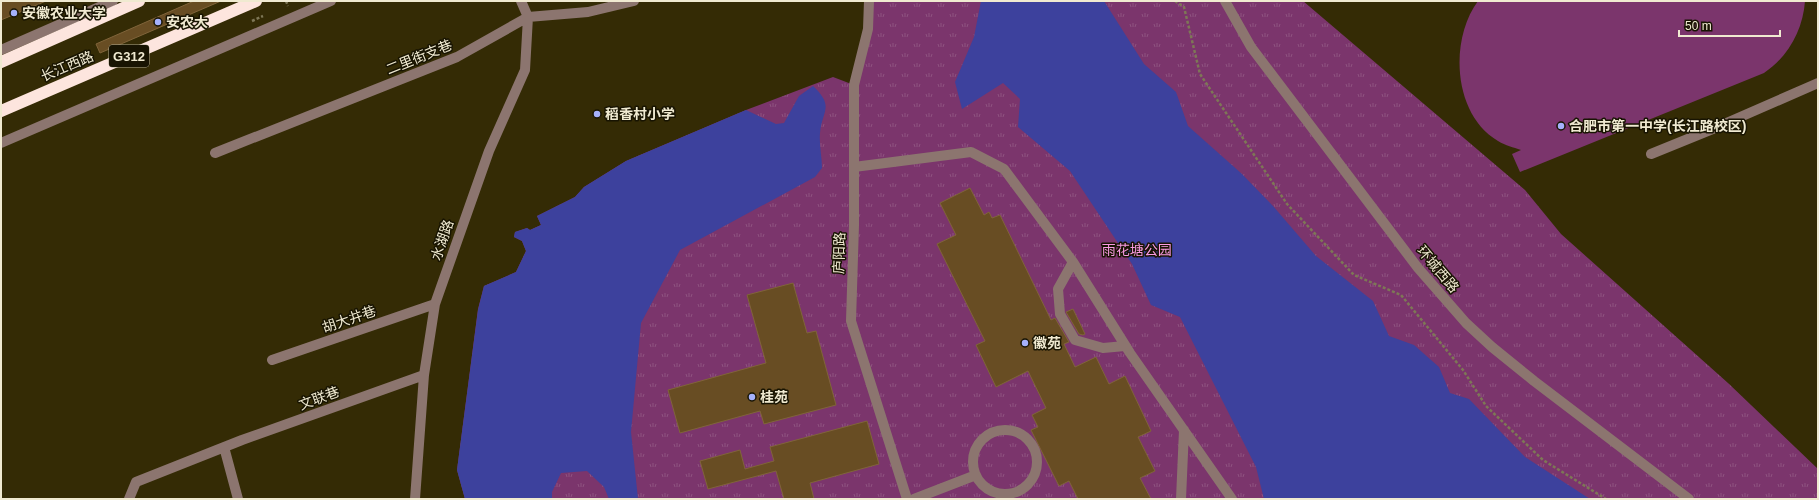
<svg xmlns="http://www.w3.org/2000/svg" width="1819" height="500" font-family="Arial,'Noto Sans SC',sans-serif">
	<defs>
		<pattern id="park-tufts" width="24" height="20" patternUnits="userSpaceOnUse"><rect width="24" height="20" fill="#7b356c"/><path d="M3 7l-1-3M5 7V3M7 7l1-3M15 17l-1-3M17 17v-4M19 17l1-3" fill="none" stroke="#8e5280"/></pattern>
	</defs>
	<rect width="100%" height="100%" fill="#342b05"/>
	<path fill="#7b356c" d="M1478 1H1805C1803 30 1788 57 1764 73L1520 172 1512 154 1521 150C1513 147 1506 146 1498 141 1453 115 1449 40 1478 1Z"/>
	<path fill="url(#park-tufts)" d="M869 1H1303L1525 190 1561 234 1728 383 1818 469V499H465L457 470 478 309 484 286 516 272 526 251 522 241 514 237 515 232 527 228 530 230 541 225 537 216 575 197 584 187 626 161 746 110 833 77 854 85Z"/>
	<path fill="#3d419d" d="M981 1H1104L1144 64 1176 92 1188 126 1242 174 1273 206 1316 256 1373 301 1389 336 1414 345 1439 367 1450 393 1469 399 1525 457 1590 499H1264L1256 467 1180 317 1151 305 1132 264 1070 171 1018 127 1020 99 1003 83 962 109 955 82 974 37Z
		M813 86C835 107 822 110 820 133 819 145 822 157 822 168L815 177 680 250 641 323 631 432 638 499H609L604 487 587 471 561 473 552 492V499H465L457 470 478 310 484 286 516 272 526 251 522 241 514 237 515 232 527 228 530 230 541 225 537 216 575 197 584 187 626 161 746 110 776 124 784 123 799 96Z"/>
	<path fill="#684d23" stroke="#80643a" d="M1 1H46L1 20Z
		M194 1H221L100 53 96 44Z
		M970 188 984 215 989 212 992 218 1000 215 1051 320 1055 318 1069 342 1064 344 1075 367 1096 357 1109 384 1125 376 1151 431 1138 437 1155 471 1140 478 1151 499H1078L1069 481 1059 486 1031 430 1038 427 1032 415 1046 408 1028 371 996 387 976 345 985 341 937 244 956 235 940 203Z
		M793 283 807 333 816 331 836 405 764 424 760 411 680 433 668 390 766 363 747 295Z
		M1073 309 1085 334 1083 335 1079 334 1066 312Z
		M867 421 879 464 810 483 814 499H784L776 471 708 489 700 461 740 450 745 469 774 461 770 447Z"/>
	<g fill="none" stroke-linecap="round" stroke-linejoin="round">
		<path stroke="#7e7756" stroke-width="2.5" stroke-dasharray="3 2" stroke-linecap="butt" d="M286 1 288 6
			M1175 1 1184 7 1200 74 1287 204 1354 275 1401 295 1463 370 1486 406 1543 460 1606 499
			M252 21 263 16"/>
		<path stroke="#8c756f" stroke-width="10" d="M869 1 868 29 854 85V225L851 321 907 499
			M1225 1 1251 47 1418 268 1466 323 1492 347 1534 381 1689 499
			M1 50 113 1
			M1 143 331 1
			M215 153 457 57 528 17 588 12 634 1
			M1651 154 1715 128 1818 83
			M854 167 971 152 1004 169 1073 262 1130 353 1232 499
			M1073 262 1058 289 1060 314 1075 340 1103 348 1125 346
			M272 360 435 304
			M973 462a32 32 0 1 1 64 0a32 32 0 1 1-64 0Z
			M224 447 238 499
			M129 499 136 482 242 440 424 375
			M415 499 424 375 435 304 489 151 525 70 528 17 521 1
			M914 499 976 475
			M1181 499 1184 430"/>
		<path stroke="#fde5de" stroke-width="12" d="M1 62 139 1
			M1 111 256 1"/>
	</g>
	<g fill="#a5b1fc" stroke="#181402" stroke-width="1.5">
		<circle cx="14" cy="13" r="4"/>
		<circle cx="158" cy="22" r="4"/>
		<circle cx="597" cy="114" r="4"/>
		<circle cx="1561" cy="126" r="4"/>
		<circle cx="1025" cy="343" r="4"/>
		<circle cx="752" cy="397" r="4"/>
	</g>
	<g text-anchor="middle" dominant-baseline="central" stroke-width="3" stroke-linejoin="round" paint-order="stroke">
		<rect fill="#181402" stroke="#afaa93" stroke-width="1" x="109" y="45" width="40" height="22" rx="3"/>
		<g font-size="13" font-weight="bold" fill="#f0ead1">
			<text x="129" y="56">G312</text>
		</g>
		<g font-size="14" font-weight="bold" fill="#f0ead1" stroke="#181402" text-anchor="start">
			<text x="22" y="13">安徽农业大学</text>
			<text x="166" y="22">安农大</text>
			<text x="605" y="114">稻香村小学</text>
			<text x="1569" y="126">合肥市第一中学(长江路校区)</text>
			<text x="1033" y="343">徽苑</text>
			<text x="760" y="397">桂苑</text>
		</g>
		<g font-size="14" fill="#f0ead1" stroke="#181402">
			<text transform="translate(419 57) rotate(-22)">二里街支巷</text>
			<text transform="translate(67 66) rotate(-23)">长江西路</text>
			<text transform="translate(442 240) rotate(-71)">水湖路</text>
			<text transform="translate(839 253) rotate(-88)">庐阳路</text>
			<text transform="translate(1438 269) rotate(50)">环城西路</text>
			<text transform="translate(349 319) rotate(-19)">胡大井巷</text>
			<text transform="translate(319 398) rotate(-20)">文联巷</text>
		</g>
		<g font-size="14" fill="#f99be2" stroke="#181402">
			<text x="1137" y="250">雨花塘公园</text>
		</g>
	</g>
	<rect width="1819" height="500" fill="none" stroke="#f0ead1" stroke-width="4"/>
	<path d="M1679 30v6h101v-6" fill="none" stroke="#f0ead1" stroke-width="2"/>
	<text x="1685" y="30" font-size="12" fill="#f0ead1" stroke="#181402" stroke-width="3" paint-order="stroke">50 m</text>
</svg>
